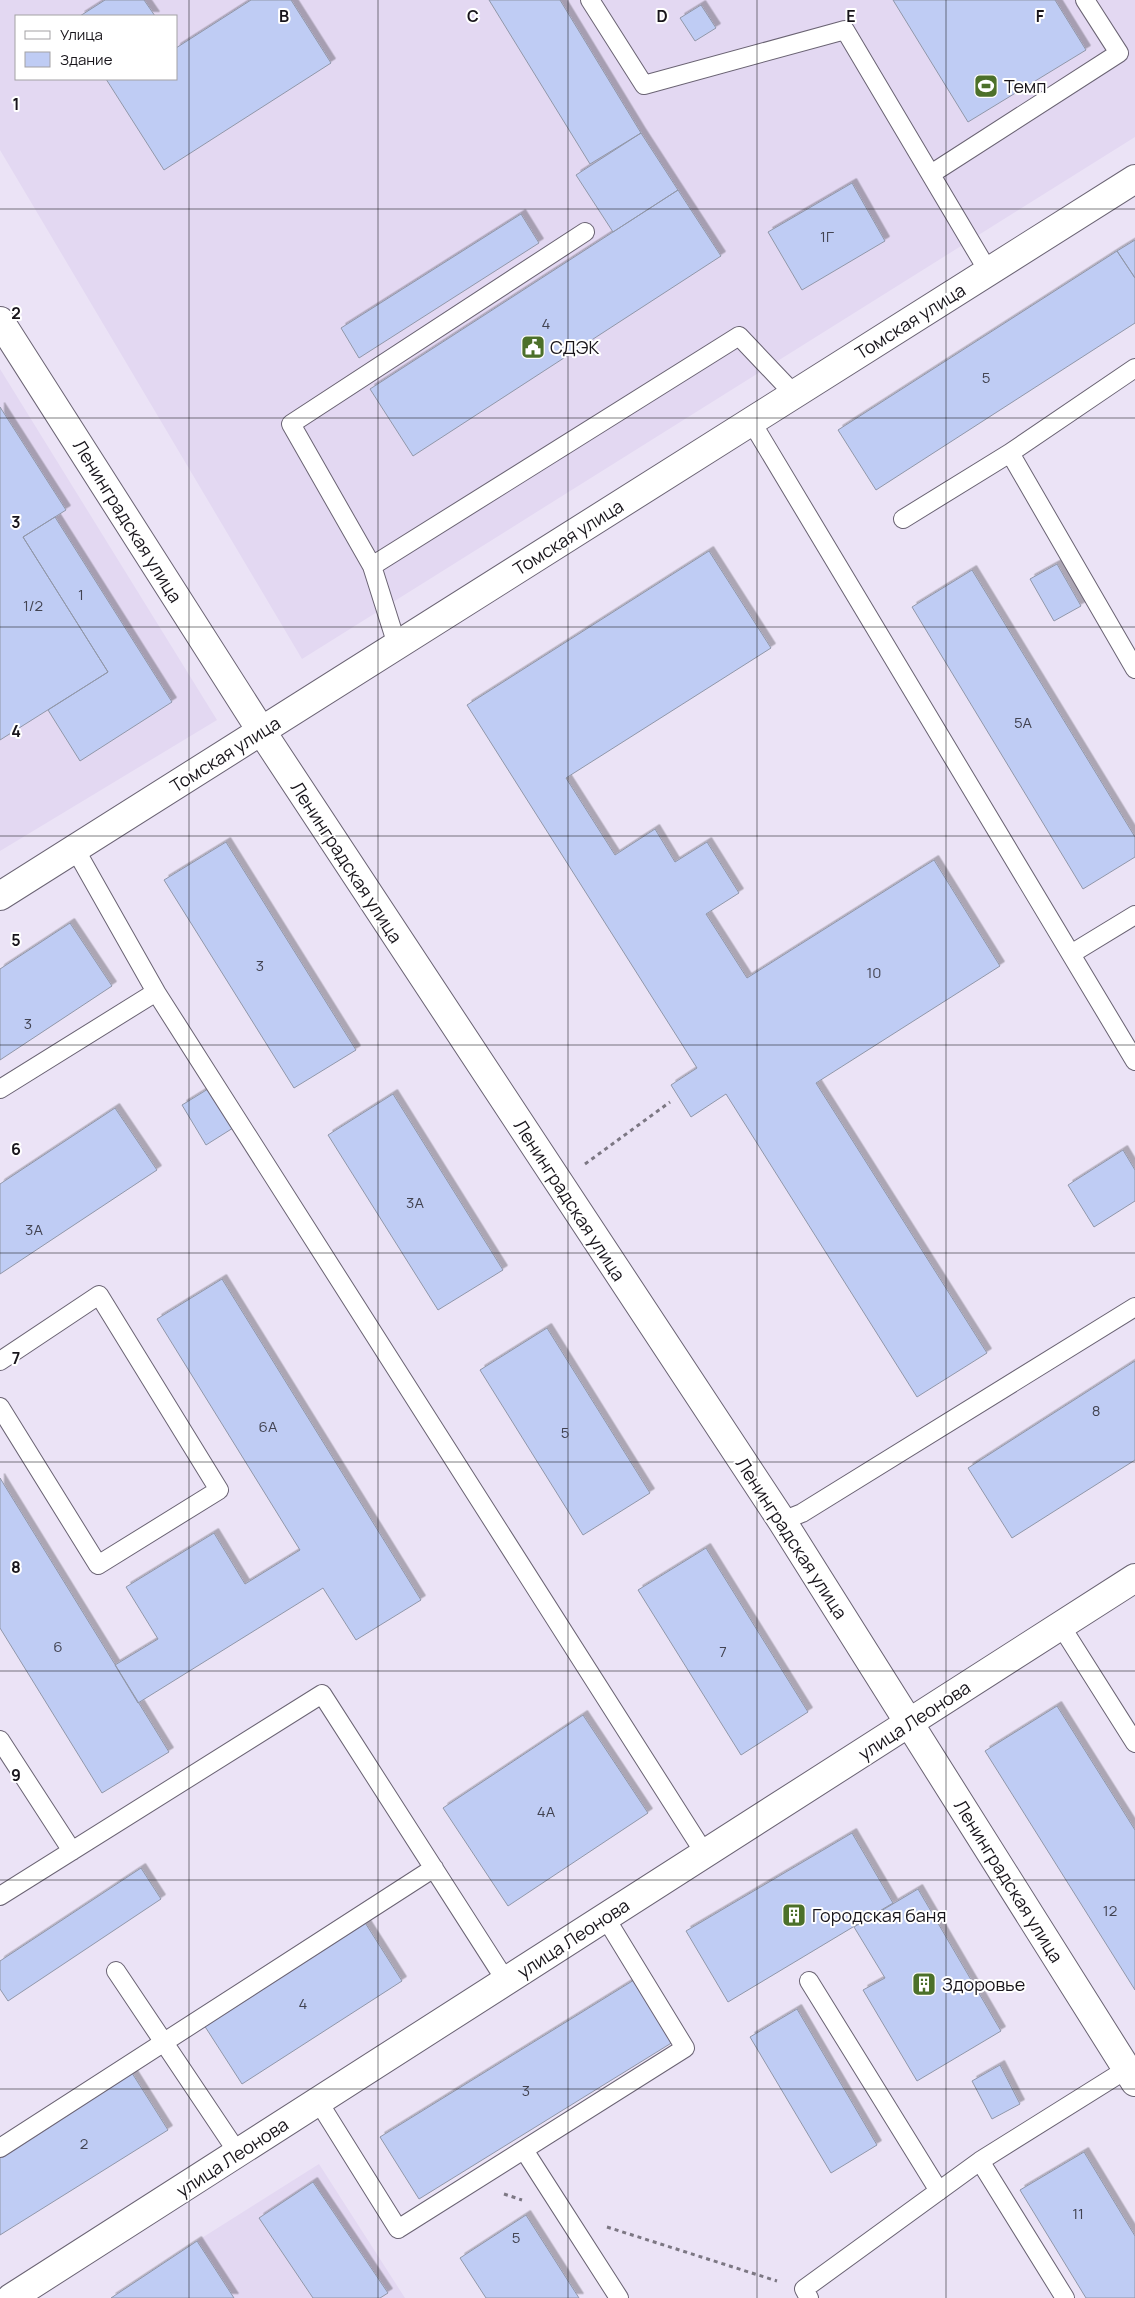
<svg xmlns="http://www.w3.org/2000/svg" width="1135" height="2298" font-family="Manrope,sans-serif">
	<defs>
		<filter id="shadow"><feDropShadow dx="4.5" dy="-4.5" stdDeviation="0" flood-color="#0004"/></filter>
	</defs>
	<rect width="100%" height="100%" fill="#ebe3f6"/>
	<path fill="#e3d8f2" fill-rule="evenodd" d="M0 0H1135V137L302 659 0 150ZM16 16H176V79H16Z
		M0 369 217 720 0 851Z
		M319 2164 405 2298H111L197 2241Z"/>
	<path fill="#bfccf4" stroke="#9197a9" filter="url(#shadow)" d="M105 0H144L155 16H80Z
		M251 0H291L331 63 164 170 106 79H176V48Z
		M489 0H560L641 133 590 164Z
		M893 0H1055L1086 50 968 122Z
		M701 5 716 28 695 41 680 18Z
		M641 133 678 190 613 232 576 175Z
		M852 183 885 241 802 290 768 232Z
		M678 190 721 256 413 456 370 389Z
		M521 214 539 243 359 358 341 328Z
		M1135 240V278L1117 251Z
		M1117 251 1135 278V323L876 490 838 430Z
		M0 407 66 510 23 537 108 672 0 740Z
		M55 517 172 702 80 761 48 710 108 672 23 537Z
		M709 551 771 648 566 778 615 855 655 829 675 862 707 842 739 893 706 914 747 978 934 860 1000 966 816 1083 987 1353 917 1397 726 1094 691 1117 671 1085 697 1068 467 705Z
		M1057 564 1081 606 1054 621 1030 579Z
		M972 570 1135 837V857L1083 889 912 607Z
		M226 842 356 1050 294 1088 164 880Z
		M70 923 112 986 0 1060V969Z
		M208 1089 233 1128 206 1145 182 1105Z
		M393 1094 503 1270 438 1310 328 1135Z
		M115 1108 157 1170 0 1274V1184Z
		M1123 1150 1135 1170V1201L1094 1227 1068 1185Z
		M222 1279 421 1600 356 1640 323 1588 138 1703 115 1665 158 1639 126 1587 214 1533 245 1584 300 1550 157 1319Z
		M547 1328 650 1493 583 1535 480 1370Z
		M1135 1361V1460L1012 1538 968 1468Z
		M0 1478 169 1752 102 1793 0 1628Z
		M706 1548 808 1712 741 1755 638 1590Z
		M1057 1706 1135 1830V1990L985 1751Z
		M583 1715 648 1813 508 1906 443 1808Z
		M852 1833 893 1903 728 2002 686 1931Z
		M141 1868 161 1899 8 2001 0 1989V1961Z
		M918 1889 1001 2031 917 2081 863 1990 885 1978 854 1927Z
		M364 1921 402 1981 242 2084 204 2025Z
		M634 1980 673 2042 419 2199 380 2137Z
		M797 2009 877 2145 831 2173 750 2037Z
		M1000 2065 1020 2104 992 2119 972 2081Z
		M132 2073 168 2130 0 2235V2155Z
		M1084 2152 1135 2236V2298H1086L1020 2190Z
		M313 2182 388 2293 380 2298H313L259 2218Z
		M526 2215 579 2298H486L460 2258Z
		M197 2241 234 2298H111Z"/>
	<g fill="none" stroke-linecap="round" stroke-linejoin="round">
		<g stroke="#6a6373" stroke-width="20">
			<path id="service" d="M590 0 644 85 845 30 988 271
				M931 174 1119 53 1085 0
				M1135 368 1010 453 1135 669
				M751 421 1135 1061
				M903 519 1010 453
				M372 566 291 424 585 232
				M397 645 372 566 739 336 794 394
				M1071 954 1135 915
				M156 992 705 1854
				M0 1089 156 992 74 847
				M0 1361 99 1295 219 1490 98 1565 0 1407
				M782 1521 802 1513 1135 1307
				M1061 1626 1135 1743
				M0 1740 72 1851
				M0 1896 322 1694 506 1981
				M116 1971 238 2153
				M809 1981 939 2191
				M318 2101 398 2229 685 2048 605 1917
				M0 2148 434 1868
				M524 2150 619 2298
				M980 2161 1065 2298
				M809 2298 804 2289 980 2161 1127 2069"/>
		</g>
		<g stroke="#6a6373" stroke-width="30">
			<path id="tertiary" d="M0 321 262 732 782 1521 1135 2082
				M0 896 1135 179
				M11 2298 1135 1578"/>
		</g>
		<path stroke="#7c7783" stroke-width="3" stroke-dasharray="4 4" stroke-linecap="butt" d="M585 1164 670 1102
			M504 2194 522 2200
			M607 2227 777 2281"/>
		<use href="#service" stroke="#fff" stroke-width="18"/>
		<use href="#tertiary" stroke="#fff" stroke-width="28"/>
	</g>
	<path fill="none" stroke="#18151b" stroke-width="1" stroke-opacity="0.55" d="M189 0V2298M378 0V2298M568 0V2298M757 0V2298M946 0V2298M0 209H1135M0 418H1135M0 627H1135M0 836H1135M0 1045H1135M0 1253H1135M0 1462H1135M0 1671H1135M0 1880H1135M0 2089H1135"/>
	<defs>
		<g id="stadium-square" transform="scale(1.25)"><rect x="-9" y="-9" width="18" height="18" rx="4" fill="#4c702a" stroke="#fff"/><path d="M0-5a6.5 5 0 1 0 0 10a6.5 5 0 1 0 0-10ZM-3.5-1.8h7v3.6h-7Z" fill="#fff"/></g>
		<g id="civic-square" transform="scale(1.25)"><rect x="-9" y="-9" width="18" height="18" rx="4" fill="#4c702a" stroke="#fff"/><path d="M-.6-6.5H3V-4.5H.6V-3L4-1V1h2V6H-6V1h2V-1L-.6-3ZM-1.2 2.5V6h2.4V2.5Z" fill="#fff"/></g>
		<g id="building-square" transform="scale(1.25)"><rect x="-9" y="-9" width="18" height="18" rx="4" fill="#4c702a" stroke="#fff"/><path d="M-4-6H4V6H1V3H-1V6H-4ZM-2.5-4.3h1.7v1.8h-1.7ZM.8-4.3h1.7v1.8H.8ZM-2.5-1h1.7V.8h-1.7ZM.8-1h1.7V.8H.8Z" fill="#fff"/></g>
	</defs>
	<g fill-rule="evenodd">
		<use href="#stadium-square" x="986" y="86"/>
		<use href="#civic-square" x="533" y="347"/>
		<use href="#building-square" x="794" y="1915"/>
		<use href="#building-square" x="924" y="1984"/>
	</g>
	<g text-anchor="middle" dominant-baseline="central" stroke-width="4" stroke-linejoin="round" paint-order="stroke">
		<g font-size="15" fill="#424351">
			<text x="827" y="236">1Г</text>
			<text x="546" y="323">4</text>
			<text x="986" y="377">5</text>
			<text x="81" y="594">1</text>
			<text x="33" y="605">1/2</text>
			<text x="1023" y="722">5А</text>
			<text x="260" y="965">3</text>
			<text x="874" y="972">10</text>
			<text x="28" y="1023">3</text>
			<text x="415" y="1202">3А</text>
			<text x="34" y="1229">3А</text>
			<text x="1096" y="1410">8</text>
			<text x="268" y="1426">6А</text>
			<text x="565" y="1432">5</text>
			<text x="58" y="1646">6</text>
			<text x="723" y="1651">7</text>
			<text x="546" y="1811">4А</text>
			<text x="1110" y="1910">12</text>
			<text x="303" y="2003">4</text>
			<text x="526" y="2090">3</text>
			<text x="84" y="2143">2</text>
			<text x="1078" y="2213">11</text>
			<text x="516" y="2237">5</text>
		</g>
		<g font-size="18" fill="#18151b" stroke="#fff" text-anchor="start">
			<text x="1004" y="86">Темп</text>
			<text x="550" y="347">СДЭК</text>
			<text x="812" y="1915">Городская баня</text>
			<text x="942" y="1984">Здоровье</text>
		</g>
		<g font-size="18" fill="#18151b" stroke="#fff">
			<text transform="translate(910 321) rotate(-32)">Томская улица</text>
			<text transform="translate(128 521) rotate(58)">Ленинградская улица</text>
			<text transform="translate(568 537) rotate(-32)">Томская улица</text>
			<text transform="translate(225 754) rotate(-32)">Томская улица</text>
			<text transform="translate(347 862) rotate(57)">Ленинградская улица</text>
			<text transform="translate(570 1200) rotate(57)">Ленинградская улица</text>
			<text transform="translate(792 1538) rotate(57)">Ленинградская улица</text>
			<text transform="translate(914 1720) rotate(-33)">улица Леонова</text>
			<text transform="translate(1009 1881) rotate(58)">Ленинградская улица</text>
			<text transform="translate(573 1938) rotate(-33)">улица Леонова</text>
			<text transform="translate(232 2157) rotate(-33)">улица Леонова</text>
		</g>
	</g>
	<g font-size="16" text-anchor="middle" font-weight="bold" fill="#18151b" stroke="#fff" stroke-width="4" stroke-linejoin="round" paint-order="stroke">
		<text x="284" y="22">B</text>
		<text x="473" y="22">C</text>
		<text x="662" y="22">D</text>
		<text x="851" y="22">E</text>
		<text x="1040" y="22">F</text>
		<text x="16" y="110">1</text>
		<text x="16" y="319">2</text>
		<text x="16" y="528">3</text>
		<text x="16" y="737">4</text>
		<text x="16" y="946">5</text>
		<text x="16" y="1155">6</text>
		<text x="16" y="1364">7</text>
		<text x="16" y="1573">8</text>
		<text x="16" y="1781">9</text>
	</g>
	<rect x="15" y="15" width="162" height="65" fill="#ffffff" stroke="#a3a1a4"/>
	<rect x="25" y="31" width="25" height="8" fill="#ffffff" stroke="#a3a1a4"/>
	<text x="60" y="40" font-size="15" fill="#18151b">Улица</text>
	<rect x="25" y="52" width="25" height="15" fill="#bfccf4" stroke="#a3a1a4"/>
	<text x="60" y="65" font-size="15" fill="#18151b">Здание</text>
</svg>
